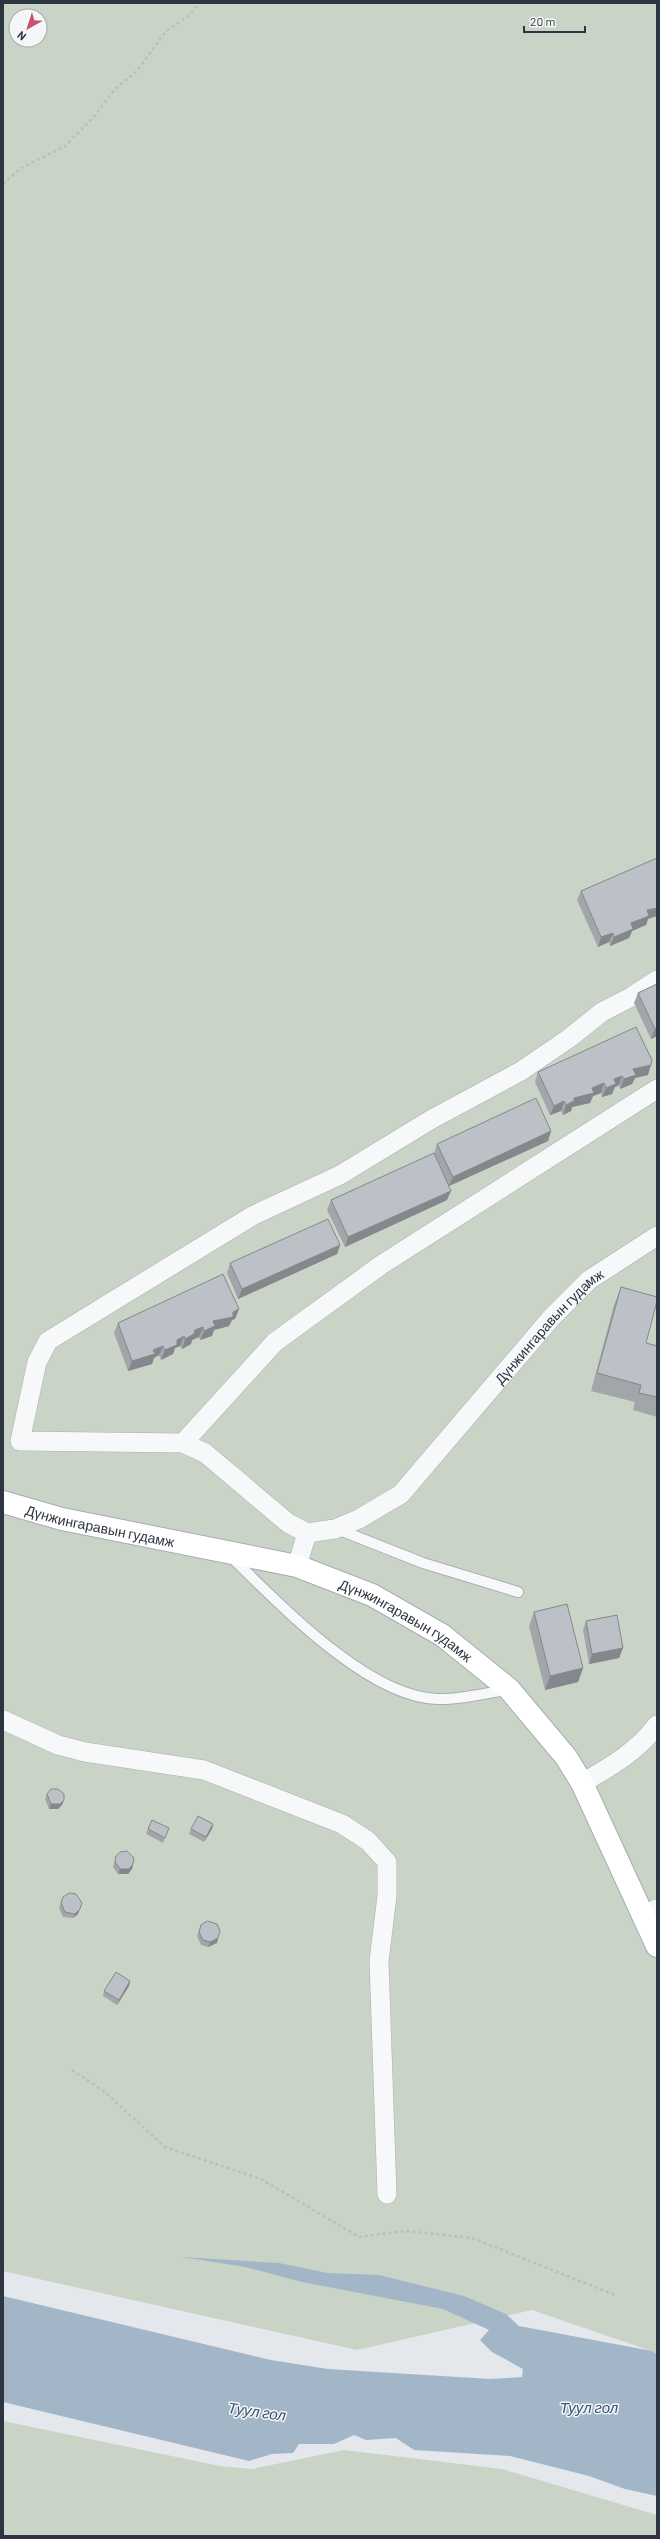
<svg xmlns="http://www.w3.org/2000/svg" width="660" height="2539" font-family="Barlow,sans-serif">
	<rect width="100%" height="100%" fill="#e4e7eb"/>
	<path fill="#cad4c6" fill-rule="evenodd" d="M3 3H657V2353L532 2310 357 2350 3 2271ZM16 16H40V40H16Z
		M3 2421 220 2466 252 2469 344 2450 502 2469 657 2515V2536H3Z"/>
	<path fill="#a2b6c8" d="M182 2257 279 2263 328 2273 379 2275 464 2296 506 2314 519 2326 652 2351 657 2354V2496L625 2489 589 2476 510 2456 414 2450 396 2438 366 2440 354 2435 334 2444H299L293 2453 272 2454 249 2461 3 2402V2296L271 2360 328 2369 490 2379 522 2377 523 2369 492 2352 480 2340 489 2330 443 2309 302 2282 245 2267Z"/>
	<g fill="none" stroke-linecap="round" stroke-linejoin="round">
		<g stroke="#a9aeb5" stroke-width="12">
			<path id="service" d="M337 1529 423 1563 518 1592
				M230 1556C279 1603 367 1697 437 1699 460 1700 485 1693 507 1690"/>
		</g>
		<g stroke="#a9aeb5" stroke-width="20">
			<g id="minor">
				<path id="s1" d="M657 980 631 997 602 1012 568 1039 521 1071 432 1119 340 1175 252 1216 48 1341 37 1362 20 1441 183 1443 205 1453 288 1523 307 1533 335 1529 359 1519 401 1494 552 1317 589 1280 657 1236"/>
				<path d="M183 1443 275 1342 381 1265 657 1089"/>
				<path d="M297 1566 307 1533"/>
				<path d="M3 1720 58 1745 85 1752 204 1770 342 1824 368 1841 387 1862V1896L379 1961 387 2194"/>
				<path d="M582 1783C610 1767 637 1752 657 1725"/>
				<path d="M644 1915 657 1909"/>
			</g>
		</g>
		<g stroke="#a4acb6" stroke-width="24">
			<g id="primary">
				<path id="s2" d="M3 1502 62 1519 297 1566 372 1595 442 1635 509 1689 566 1757 582 1783 657 1946"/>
			</g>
		</g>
		<path stroke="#babec2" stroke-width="2.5" stroke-dasharray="3 3" stroke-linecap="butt" d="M3 184 21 168 65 146 93 118 115 89 137 71 166 31 190 15 199 3
			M72 2070 105 2092 165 2147 261 2179 359 2237 406 2231 472 2238 615 2295"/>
		<use href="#service" stroke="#f7f8f9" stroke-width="10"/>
		<use href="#minor" stroke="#f7f8f9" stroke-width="19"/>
		<use href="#primary" stroke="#fff" stroke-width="22"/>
	</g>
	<path fill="#a2a6ab" d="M581 891 648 919 646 925 632 931 629 938 610 946 609 942 598 947 577 900Z
		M657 984V1036L651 1039 634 1003 638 993Z
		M538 1072 648 1075 635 1078 632 1084 620 1089 619 1085 615 1087 612 1094 602 1097 601 1093 593 1096 590 1103 572 1107 571 1111 563 1115 561 1111 550 1115 535 1082Z
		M551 1131 548 1141 449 1186 447 1200 345 1247 327 1210 331 1200 434 1154 437 1144Z
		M340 1245 337 1254 238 1299 227 1273 230 1263Z
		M621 1287 646 1343 657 1346V1417L633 1410 635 1402 591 1391 614 1305Z
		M239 1309 235 1319 232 1320 229 1326 214 1330 212 1336 200 1340 199 1337 192 1340 191 1344 182 1349 180 1346 175 1348 173 1354 161 1360 159 1355 154 1358 152 1364 128 1371 114 1333 118 1323Z
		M534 1612 583 1668 578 1682 545 1690 529 1626Z
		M586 1621 623 1648 619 1658 589 1664 583 1630Z
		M47 1794 62 1805 58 1809H49L45 1799Z
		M213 1824 212 1829 204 1842 189 1834 191 1829Z
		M169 1828 163 1843 146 1834 148 1829Z
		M116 1856 133 1864 132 1869 128 1874H118L113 1867Z
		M63 1897 78 1914 73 1918 63 1917 59 1908Z
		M201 1925 218 1938 217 1943 208 1947 201 1945 197 1936Z
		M130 1981 129 1986 117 2005 103 1996 104 1991Z"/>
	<path fill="#84878b" d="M657 908V916L648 919 646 925 632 931 629 938 610 946 614 937 647 910Z
		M613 933 609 942 598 947 601 937Z
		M657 1028V1036L651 1039 655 1029Z
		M651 1065 648 1075 635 1078 632 1084 620 1089 624 1079 633 1069Z
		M622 1076 619 1085 615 1087 612 1094 602 1097 606 1088 614 1079Z
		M604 1083 601 1093 593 1096 590 1103 572 1107 571 1111 563 1115 566 1105 574 1098 592 1088Z
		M564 1101 561 1111 550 1115 554 1106Z
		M551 1131 548 1141 449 1186 453 1177Z
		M451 1191 447 1200 345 1247 348 1237Z
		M340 1245 337 1254 238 1299 242 1289Z
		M239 1309 235 1319 232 1320 229 1326 214 1330 212 1336 200 1340 204 1331 213 1321Z
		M203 1327 199 1337 192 1340 191 1344 182 1349 185 1339 195 1330Z
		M184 1336 180 1346 175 1348 173 1354 161 1360 165 1350 177 1340Z
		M163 1346 159 1355 154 1358 152 1364 128 1371 132 1361Z
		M623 1648 619 1658 589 1664 592 1654Z
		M583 1668 578 1682 545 1690 550 1676Z
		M64 1800 62 1805 58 1809H49L51 1804Z
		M213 1824 212 1829 204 1842 206 1837Z
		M133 1864 132 1869 128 1874H118L120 1869Z
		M80 1909 78 1914 73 1918 75 1914Z
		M218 1938 217 1943 208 1947 210 1942Z
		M130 1981 129 1986 117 2005 119 2000Z"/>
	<path fill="#bcc1c7" stroke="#84878b" d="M657 858V908L647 910 649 916 631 923 633 929 614 937 613 933 601 937 581 891Z
		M657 984V1028L655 1029 638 993Z
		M636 1027 652 1060 651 1065 633 1069 636 1075 624 1079 622 1076 614 1079 616 1084 606 1088 604 1083 592 1088 594 1093 574 1098V1101L566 1105 564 1101 554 1106 538 1072Z
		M536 1098 551 1131 453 1177 437 1144Z
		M434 1153 451 1191 348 1237 331 1200Z
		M328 1219 340 1245 242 1289 230 1263Z
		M223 1274 239 1309 233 1312V1317L213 1321 215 1326 204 1331 203 1327 195 1330 194 1334 185 1339 184 1336 177 1340V1345L165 1350 163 1346 153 1350 155 1354 132 1361 118 1323Z
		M621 1287 657 1297V1301L646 1343 657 1346V1397L639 1393 641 1385 597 1373Z
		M567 1604 583 1668 550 1676 534 1612Z
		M617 1615 623 1648 592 1654 586 1621Z
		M51 1789H58L64 1794V1800L60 1804H51L47 1794Z
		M198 1816 213 1824 206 1837 191 1829Z
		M152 1820 169 1828 165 1838 148 1829Z
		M127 1851 134 1858 133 1864 129 1869H120L115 1862 116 1856 120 1852Z
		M69 1893 76 1894 82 1903 80 1909 75 1914 65 1912 61 1903 63 1897Z
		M207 1921 217 1924 220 1931 218 1938 210 1942 203 1940 199 1932 201 1925Z
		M116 1972 130 1981 119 2000 104 1991Z"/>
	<g text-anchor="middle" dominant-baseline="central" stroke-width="3" stroke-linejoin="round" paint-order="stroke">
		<g font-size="14" fill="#2d3542" stroke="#f4f6f8">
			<text stroke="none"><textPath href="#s1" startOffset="1458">Дүнжингаравын гудамж</textPath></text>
			<text stroke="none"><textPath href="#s2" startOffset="100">Дүнжингаравын гудамж</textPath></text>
			<text stroke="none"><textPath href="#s2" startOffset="423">Дүнжингаравын гудамж</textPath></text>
		</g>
		<g font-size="15" font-style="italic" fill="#395674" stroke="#f4f6f8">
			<text x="589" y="2407">Туул гол</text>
			<text transform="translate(257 2411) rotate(8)">Туул гол</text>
		</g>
	</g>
	<rect width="660" height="2539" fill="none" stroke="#2d3542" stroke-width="8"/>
	<g transform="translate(28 28) rotate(219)"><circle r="19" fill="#f4f6f8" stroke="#a4a9af"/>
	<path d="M0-3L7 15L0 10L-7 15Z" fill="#c65369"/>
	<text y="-6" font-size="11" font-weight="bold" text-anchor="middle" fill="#2d3542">N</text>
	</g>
	<path d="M524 26v6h61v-6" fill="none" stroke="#2d3542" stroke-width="2"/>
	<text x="530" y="26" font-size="12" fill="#2d3542" stroke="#f4f6f8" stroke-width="3" paint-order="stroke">20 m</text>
</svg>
